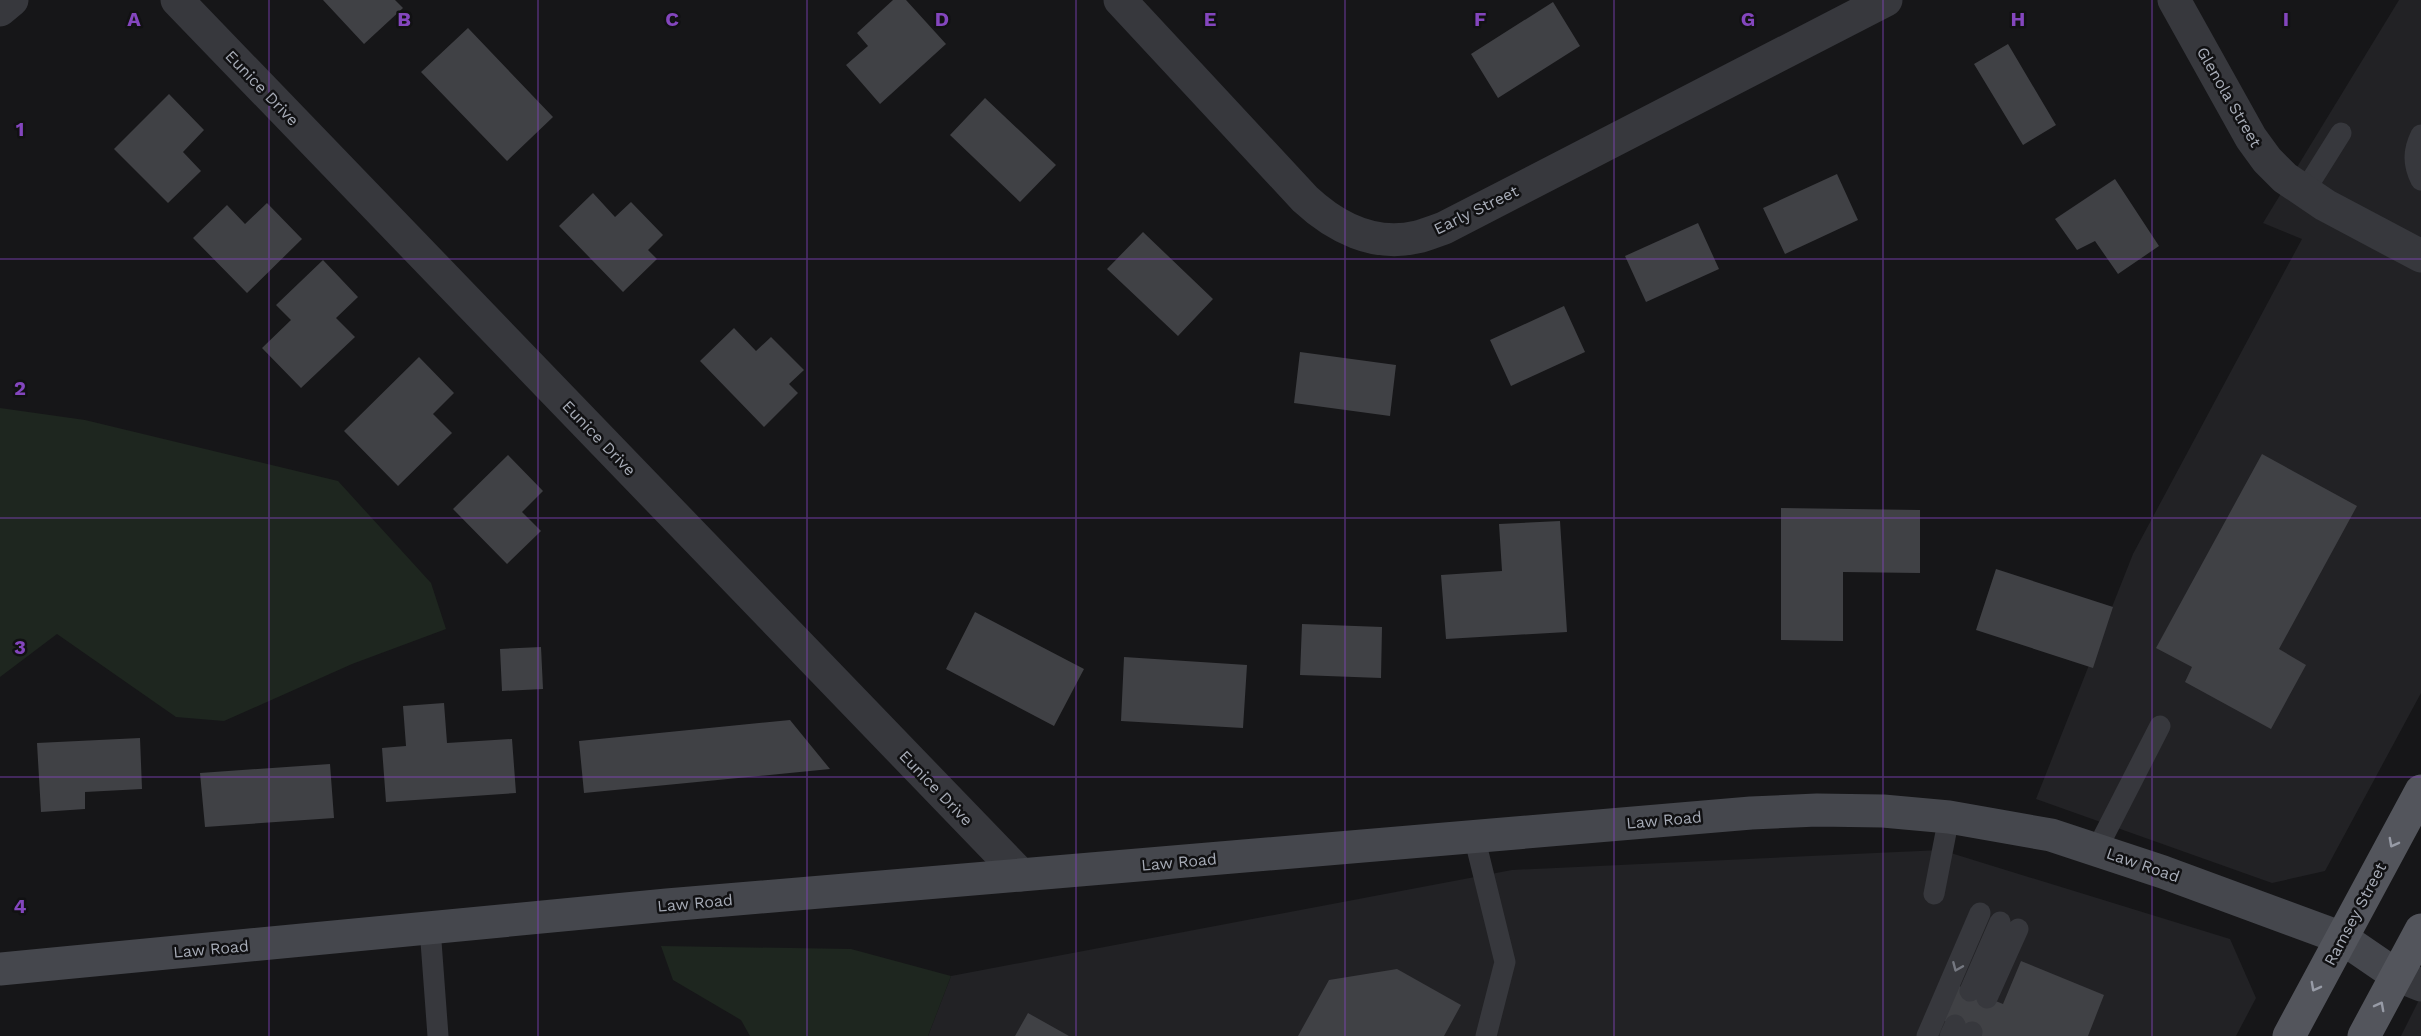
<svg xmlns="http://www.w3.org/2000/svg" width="2421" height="1036" font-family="'Work Sans',sans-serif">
	<rect width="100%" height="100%" fill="#161618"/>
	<path fill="#222225" d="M2399 0H2421V693L2325 871 2272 883 2036 799 2133 554 2302 239 2263 223Z
		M1941 850 2230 939 2256 998 2236 1036H928L951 976 1512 870Z
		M2421 996V1036H2401Z"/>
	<path fill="#1e261f" d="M0 408 85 420 338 481 431 583 446 629 352 664 224 721 176 717 57 634 0 677Z
		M661 946 851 949 951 976 928 1036H750L741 1020 673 980Z"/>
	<path fill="#404145" d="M323 0H395L403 8 364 44Z
		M893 0H906L946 44 880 104 846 65 868 46 857 33Z
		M1553 2 1580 46 1498 98 1471 54Z
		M468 28 553 117 507 161 421 72Z
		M2008 44 2056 125 2023 145 1974 64Z
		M169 94 204 130 183 152 201 171 168 203 114 149Z
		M985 98 1056 165 1020 202 950 135Z
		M1837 174 1858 220 1785 254 1763 208Z
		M2115 179 2159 246 2118 274 2095 241 2077 250 2055 219Z
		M593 193 615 217 631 202 663 235 648 250 657 259 623 292 559 226Z
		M267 203 302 239 247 293 193 238 227 205 245 224Z
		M1698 223 1719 269 1646 302 1625 256Z
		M1143 232 1213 299 1178 336 1107 269Z
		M323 260 358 297 336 318 355 337 301 388 262 348 291 320 276 305Z
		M1564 306 1585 352 1511 386 1490 340Z
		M734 328 756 351 771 337 804 370 789 384 798 393 764 427 700 361Z
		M1300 352 1396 365 1390 416 1294 403Z
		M419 357 454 393 433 414 452 433 398 486 344 431Z
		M2262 454 2357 506 2279 649 2306 665 2271 729 2185 682 2192 667 2156 648Z
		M508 455 543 491 522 512 541 531 507 564 453 509Z
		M1781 508 1920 510V573L1843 572V641L1781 640Z
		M1560 521 1567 632 1446 639 1441 575 1502 571 1499 524Z
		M1996 569 2113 607 2093 668 1976 630Z
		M975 612 1084 669 1054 726 946 669Z
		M1302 624 1382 627 1381 678 1300 675Z
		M541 647 543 689 502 691 500 649Z
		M1124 657 1247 665 1243 728 1121 721Z
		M444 703 447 743 512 739 516 793 386 802 382 748 406 746 403 706Z
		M790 720 830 769 584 793 579 741Z
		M140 738 142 789 85 792V809L41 812 37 743Z
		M330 764 334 818 205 827 200 773Z
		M2021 961 2104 995 2088 1036H1982L1940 1019 1954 984 2003 1004Z
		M1397 969 1461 1005 1444 1036H1298L1329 980Z
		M1028 1013 1069 1036H1015Z"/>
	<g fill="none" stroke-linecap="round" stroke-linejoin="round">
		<path stroke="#37383d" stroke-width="21" d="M2421 135C2413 151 2413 164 2421 180
			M2304 192 2341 133
			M1474 836 1505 962 1486 1036
			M2097 849 2160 726
			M1934 894 1949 817
			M430 928 438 1036
			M1970 991 2000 922
			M1987 998 2018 929
			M1927 1036 1980 913
			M1950 1036 1955 1025
			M1970 1036 1972 1032"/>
		<path stroke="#37383d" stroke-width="33" d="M177 0 1021 875
			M1120 0 1305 199C1335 227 1374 247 1417 237 1426 235 1435 231 1444 228L1886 0
			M2174 0 2251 138 2267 160 2285 178 2325 205 2421 256
			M0 10 12 0
			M2396 975 2421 985"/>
		<path stroke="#45474d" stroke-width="33" d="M0 969 667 905 1751 813 1817 810 1883 811 1949 817 2051 835 2163 872 2342 938 2396 975"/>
		<path stroke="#53555c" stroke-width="33" d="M2289 1036 2421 791
			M2364 1036 2421 930"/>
	</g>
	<defs><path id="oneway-chevron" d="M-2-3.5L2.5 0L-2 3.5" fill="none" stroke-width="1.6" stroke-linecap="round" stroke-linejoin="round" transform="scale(1.5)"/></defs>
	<g stroke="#979ba6">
		<use href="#oneway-chevron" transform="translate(2393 843) rotate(118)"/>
		<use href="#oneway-chevron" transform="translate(2315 987) rotate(118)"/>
		<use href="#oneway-chevron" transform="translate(2380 1006) rotate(-62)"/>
	</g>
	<use stroke="#757881" href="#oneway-chevron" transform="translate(1957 967) rotate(113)"/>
	<path fill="none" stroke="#8446be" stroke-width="1.5" stroke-opacity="0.55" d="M269 0V1036M538 0V1036M807 0V1036M1076 0V1036M1345 0V1036M1614 0V1036M1883 0V1036M2152 0V1036M0 259H2421M0 518H2421M0 777H2421"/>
	<g text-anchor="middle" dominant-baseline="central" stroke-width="5" stroke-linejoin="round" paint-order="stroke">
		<g font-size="16" fill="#a8adb8" stroke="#111113">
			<text transform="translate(262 88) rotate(46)">Eunice Drive</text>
			<text transform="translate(2229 97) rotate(60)">Glenola Street</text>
			<text transform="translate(1476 210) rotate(-26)">Early Street</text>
			<text transform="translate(599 438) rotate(46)">Eunice Drive</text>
			<text transform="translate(936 788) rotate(46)">Eunice Drive</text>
			<text transform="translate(1664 820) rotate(-5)">Law Road</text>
			<text transform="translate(1179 862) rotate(-5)">Law Road</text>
			<text transform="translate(2143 865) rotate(19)">Law Road</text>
			<text transform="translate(695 903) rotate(-5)">Law Road</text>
			<text transform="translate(2355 914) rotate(-62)">Ramsey Street</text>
			<text transform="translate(211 949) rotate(-5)">Law Road</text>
		</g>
	</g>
	<g font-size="20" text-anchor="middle" font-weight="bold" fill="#8446be" stroke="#111113" stroke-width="5" stroke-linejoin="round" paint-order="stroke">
		<text x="134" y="26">A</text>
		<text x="404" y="26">B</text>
		<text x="672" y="26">C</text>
		<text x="942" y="26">D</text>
		<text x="1210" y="26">E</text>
		<text x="1480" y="26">F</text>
		<text x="1748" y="26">G</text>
		<text x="2018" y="26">H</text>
		<text x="2286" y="26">I</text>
		<text x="20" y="136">1</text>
		<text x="20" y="395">2</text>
		<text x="20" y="654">3</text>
		<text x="20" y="913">4</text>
	</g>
</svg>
